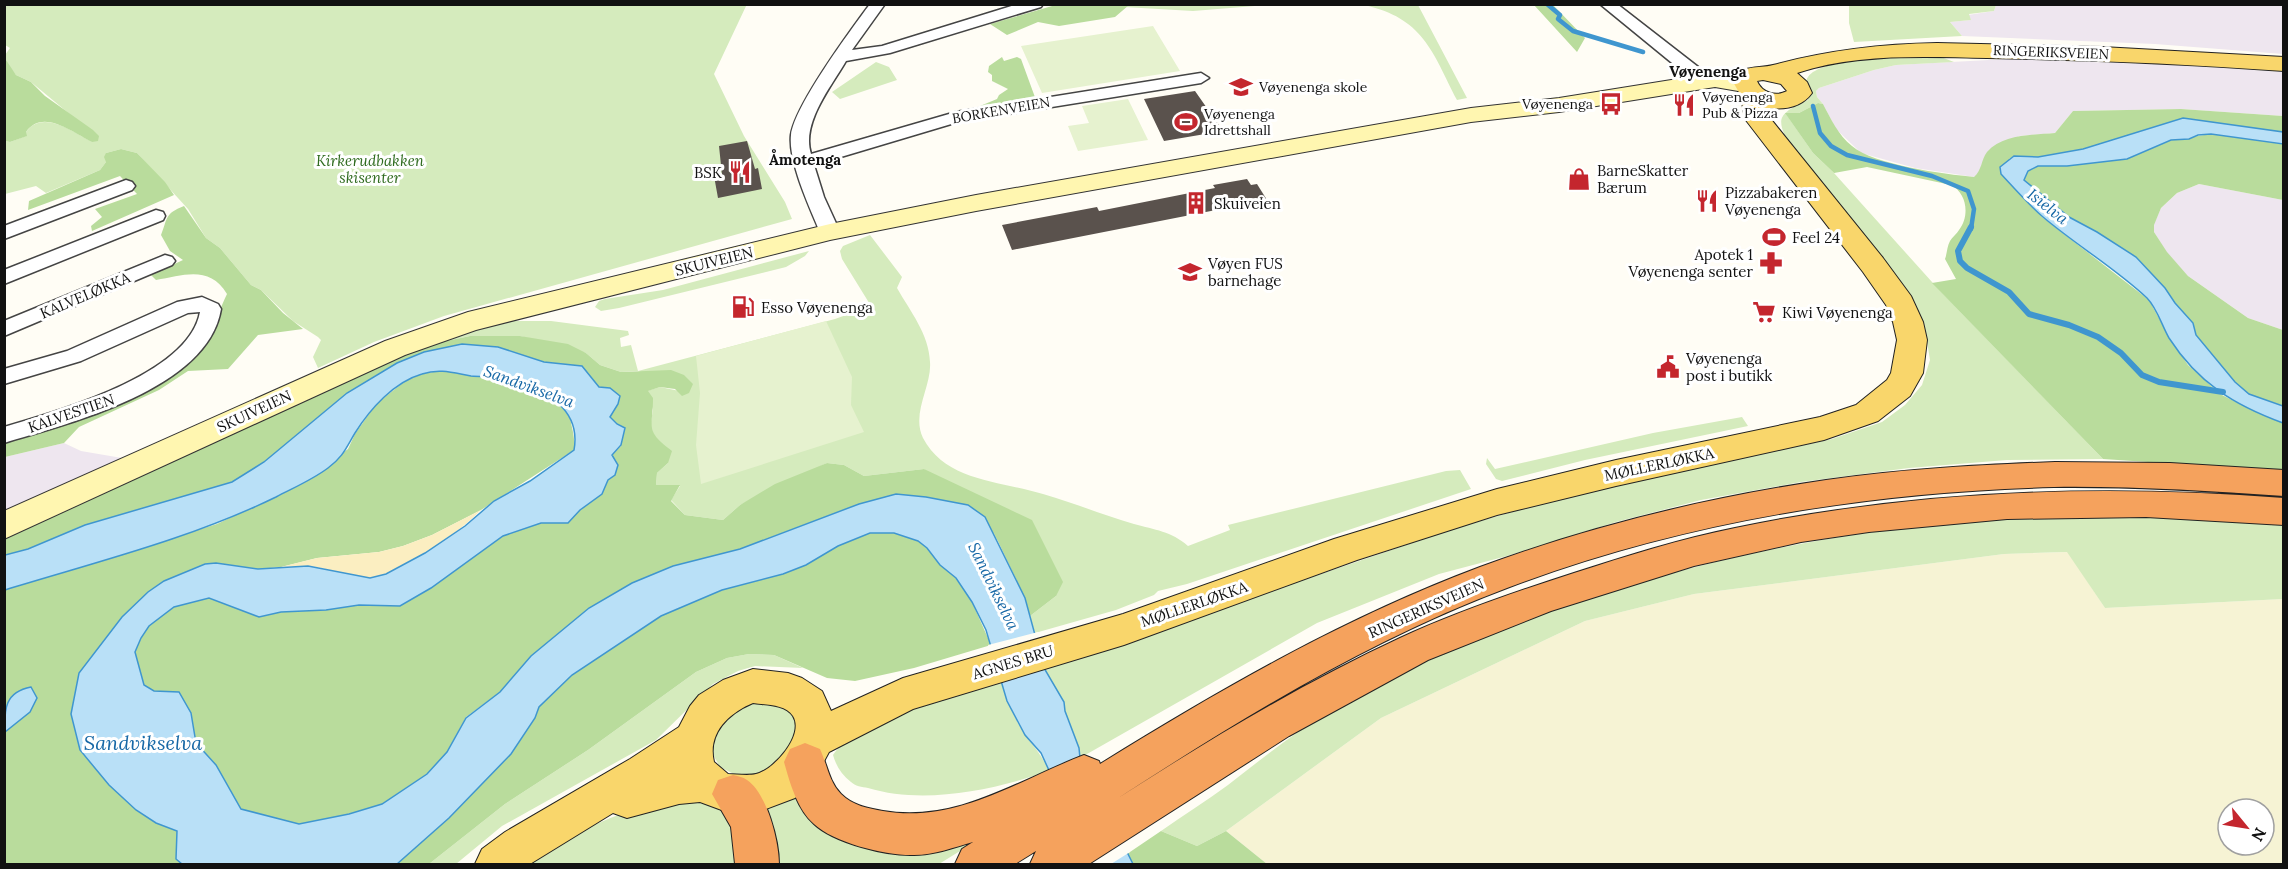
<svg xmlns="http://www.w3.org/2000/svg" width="2288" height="869" font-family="Lora,serif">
	<rect width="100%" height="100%" fill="#fffdf5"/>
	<path fill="#eee6ef" d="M1996 5H2283V54L2155 44 1962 36 1950 22 1971 20 1968 15 1994 11Z
		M2007 59 2176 65 2283 72V116L2181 109 2073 111 2055 133 2019 136 1982 164 1980 172 1974 177 1915 168 1861 153 1836 129 1823 104 1817 97 1816 91 1819 88 1874 70 1896 65Z
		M2199 184 2283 200V330L2248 318 2188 276 2167 253 2154 232V224L2161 208 2177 193Z
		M64 443 81 451 122 458 5 512V457Z"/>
	<path fill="#f6f3d4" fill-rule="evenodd" d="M2068 552 2105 608 2283 599V864H1267L1226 831 1381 718 1585 621 1694 594 2004 554ZM2228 809H2264V845H2228Z"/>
	<path fill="#d5ebbd" d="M747 4 714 74 744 136 785 202 792 219 444 316 374 342 318 368 313 357 321 340 318 337 293 321 261 290 251 285 220 248 206 238 188 209 137 153 121 149 106 153V162L100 170 46 193 36 186 5 194V141L10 142 26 136V132C43 109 73 132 92 142L78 121 31 82 16 75 7 64 5 55 10 48 5 45V5Z
		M1129 4 1267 5 1193 11 1124 7Z
		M1364 5H1418L1467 98 1457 100C1432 51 1423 18 1364 5Z
		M1849 5V4L1996 5 1994 11 1969 14 1971 20 1950 22 1962 36 1854 42 1849 23Z
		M1919 56 1941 57 1954 62 1896 65 1874 70 1819 88 1816 91 1817 97 1823 104 1818 103 1799 113 1786 114 1813 153 1834 173 1941 292 2103 459 2007 460 1909 468 1801 482 1701 500 1616 522 1507 556 1439 574 1317 623 1080 758 1079 748 1065 711 1064 702 1044 668 1456 528 1579 493 1832 439 1882 422 1905 405 1922 385 1930 360 1924 323 1910 298 1793 153C1778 121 1772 116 1808 100 1809 92 1803 84 1808 77 1821 58 1895 57 1919 56Z
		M876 62 889 67 897 80 840 99 832 92Z
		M870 235 902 277 897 288C910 311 929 334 930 362 932 386 911 413 923 438 946 482 1002 481 1043 494 1074 503 1103 515 1134 524 1155 530 1171 531 1188 546L1230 530 1228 525 1446 471 1460 470 1471 489 1187 584 1158 591 1154 595 1116 610 1035 633 1030 616 1056 596 924 469 864 476 844 465 827 463 740 505 723 520 685 515 671 500 680 486 656 485 657 473 668 463 650 427 653 410 647 391 660 387 689 393 638 371 621 372 600 365 586 353 520 336H470L418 347 494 323 514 321H551L628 331 629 335 620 338 621 347 631 345 638 371 835 319 871 306 842 259 840 251 843 246Z
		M809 251 805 256 786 267 619 308 601 311 595 307 599 301 605 299 663 290Z
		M1742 417 1748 426 1585 460 1502 481 1496 479 1486 464 1487 458 1495 469 1653 433Z
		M2166 516 2283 525V599L2105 608 2067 552 2004 554 1694 594 1585 621 1381 718 1226 831 1197 846 1161 831C1184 815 1206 801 1228 785 1259 761 1291 735 1324 715 1506 608 1741 542 1950 523 2022 516 2094 516 2166 516Z
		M749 654 774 655 803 668 755 666 738 671 713 684 656 740 502 826 456 864H429L505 804 588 750 696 672 727 658Z
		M1002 679C1007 699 1014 719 1026 736 1035 748 1043 757 1049 771 994 790 924 805 868 788 862 787 855 786 851 782 842 775 836 766 833 755 861 715 955 694 1002 679Z
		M768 700 792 711 798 726 784 760 756 775H736L720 767 712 753 713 735 717 727 749 702Z
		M795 789 968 837 973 843 939 864H771L772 853 764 802Z
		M687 798C695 800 704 801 711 803 735 813 740 842 738 864H525C556 844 589 825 624 813 644 806 666 803 687 798Z"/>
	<path fill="#b9dc9c" d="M1059 4 1129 5 1115 17 1059 26 1038 22 1007 35 990 24Z
		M1534 5H1553L1585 38 1577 52Z
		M4 57 16 75 31 82 45 96 93 130 99 136 98 141 92 142C73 133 43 108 26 132L27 136 10 142 5 141Z
		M1002 57 1004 61 1017 57 1021 59 1036 100 979 109 980 106 997 99 999 95 1008 89 992 81V75L988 72 989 66Z
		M1818 103 1823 104C1831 119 1838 135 1852 146 1874 165 1944 174 1974 177 1982 170 1981 160 1987 152 2003 134 2032 135 2055 133L2073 111 2181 109 2283 116V132L2183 118 2083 149 2038 157 2014 156 2009 159 2042 217 2149 300 2169 337 2188 365 2220 394 2258 413 2283 423V471L2103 459 1932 283 1956 279 1945 259C1947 254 1947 246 1950 241 1952 237 1957 234 1959 230 1970 216 1967 193 1951 185L1867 167 1834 173 1813 153 1785 113H1799Z
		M2211 134 2283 144V200L2199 184 2177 193 2161 208 2154 225V232L2167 252 2188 276 2248 318 2283 330V406L2249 394 2235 382 2196 335 2193 323 2175 303 2165 288 2136 257 2097 232 2069 217 2024 180 2028 171 2038 166H2067L2127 159 2171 140Z
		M121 149 137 153 165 182 174 195 92 231 91 226 102 217 95 209 137 194 120 176 28 210 29 201 100 170 106 162 104 157 106 153Z
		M184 206 206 238 220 248 251 285 261 290 283 313 303 329 258 335 228 369 188 371 159 390 79 427 64 443 5 457V437L92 410 209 335C217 321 220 308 227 294 210 265 184 275 156 280L151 275 183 260 170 251 161 235C168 218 164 214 184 206Z
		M470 336H520L568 344 586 353 600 365 621 372 671 370 684 375 693 384 689 393 682 396 675 389 660 387 648 391 653 398C653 429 644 430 672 451L668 463 657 473 656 485H680L671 501 685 515 723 520 740 505 775 484 827 463 844 465 864 476 924 469 1032 520 1063 582 1056 596 1030 616 1025 598 994 533 897 494 859 504 740 549 673 566 531 656 500 692 466 717 447 752 427 774 382 804 349 814 299 824 241 809 216 765 196 743 191 713 144 685 135 652 141 638 149 626 174 607 209 598 259 617 281 612 326 610 359 605 400 606 431 588 503 536 541 523 568 522 580 510 602 494 608 480 615 475 618 465 612 455 621 446 617 424 610 417 618 404 610 388 599 387 582 366 544 362 498 347 397 363 347 393 264 462 232 482 85 525 28 549 5 555 4 535 418 347Z
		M445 370C485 379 531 377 563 406 570 413 571 423 573 432 574 439 575 444 574 450L481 510 432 535 403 546 379 552 317 558 281 567 258 569 216 563 205 564 164 581 79 673 71 714 80 750 109 785 136 810 156 823 178 831 176 859 182 864H5L4 590 217 524 299 485 348 449 355 434 376 404 404 382 421 374Z
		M870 533H895L918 541 927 548 940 565 956 578 972 602 991 645 914 668 855 681 827 678 774 655 749 654 727 658 696 672 588 750 505 804 429 864H397L449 818 511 754 535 718 539 707 572 675 661 616 722 590 783 574 806 565 838 546Z
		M1161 831 1197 846 1226 831 1267 864H1133L1127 854Z"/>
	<path fill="#fbeec1" d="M481 510C460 531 398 579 368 578 348 577 329 568 309 566 300 566 290 567 281 567L317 558 379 552 403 546 432 535Z"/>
	<path fill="#e6f2cf" d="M1153 26 1180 71 1042 93 1021 46Z
		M1128 99 1148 140 1078 151 1068 126 1089 123 1082 106Z
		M826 321 852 377 851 405 864 432 701 484 696 445 700 393 696 356Z"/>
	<path fill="#b9e0f7" stroke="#3f96cf" stroke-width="1.5" d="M2183 118 2283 132V144L2211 134 2198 135 2189 139 2171 140 2127 159 2067 166H2038L2028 171 2024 180 2069 217 2097 232 2136 257 2165 288 2175 303 2193 323 2196 335 2235 382 2249 394 2283 406V423C2234 405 2198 383 2169 338 2162 326 2157 308 2147 298 2115 268 2076 245 2043 217 2028 204 2015 189 2001 174L2000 167 2014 156 2038 157 2083 149Z
		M462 344 498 347 544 362 582 366 599 387 610 388 620 396 618 404 610 417 617 424 625 428 621 445 612 455 618 465 615 475 608 480 602 494 580 510 568 523H541L503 536 431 588 400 606 359 605 326 610 281 612 259 617 209 598 174 607 149 626 141 638 135 652 144 685 154 691 179 692 191 713 196 743 216 765 241 809 299 824 349 814 382 804 427 774 447 752 466 718 500 692 531 656 589 608 632 583 673 566 740 549 859 504 896 494 926 497 968 505 985 517 1025 598 1044 668 1064 702 1065 711 1079 748 1080 758 1133 864H1085L1081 840 1041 753 1025 735 1007 701 986 630 972 602 956 578 940 565 927 548 918 541 894 533H870L838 546 806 565 783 574 722 590 661 616 572 675 539 707 535 718 511 754 449 818 397 864H182L176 859 177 831 156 823 136 810 109 785 80 750 71 714 79 673 122 617 148 592 164 581 205 564 216 563 258 569 308 566 370 578 386 574 425 553 465 526 494 501 530 481 574 450C582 406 539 387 503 378 493 376 482 377 471 376 454 373 440 368 422 374 394 382 370 409 355 433 346 448 343 457 328 468 312 480 293 488 276 497 190 539 96 562 5 590V555L28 549 85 525 232 482 264 462 347 393 397 363 424 352Z
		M31 687 37 698 30 712 5 732C4 709 5 692 31 687Z"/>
	<path fill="#fffdf5" d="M1038 632 1046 660 999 680 988 645Z
		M1122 839 1130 852 1111 864H1082L1078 840Z"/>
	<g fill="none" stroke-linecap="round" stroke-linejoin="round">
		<path stroke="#3f96cf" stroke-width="4.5" d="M1547 4 1560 15 1558 19 1573 31 1643 52
			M1813 106 1820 133 1831 146 1847 155 1932 176 1968 191 1974 209 1971 229"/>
		<path stroke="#3f96cf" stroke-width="6" d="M1971 227 1958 251 1960 261 1967 268 2009 292 2029 314 2069 325 2098 337 2121 353 2142 375 2159 382 2223 392"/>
	</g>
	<path fill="#5a524d" d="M1195 91 1223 131 1164 141 1144 99Z
		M747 141 755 169 758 168 762 189 718 198 714 176 722 175 719 146Z
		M1247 179 1251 185 1257 184 1267 200 1012 250 1002 225 1097 207 1099 211 1215 188 1213 185Z"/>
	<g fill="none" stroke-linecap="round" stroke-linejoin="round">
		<g stroke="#444" stroke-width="3">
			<path id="minor" d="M870 4H885L852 50 882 46 1018 4H1043L1041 7 890 53 846 61C831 87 801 123 811 154L956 112 1201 73 1209 78 1201 83 958 122 814 165 824 197 840 232 837 236H823L820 232C810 208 788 161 791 135 795 105 850 31 870 4Z
				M1600 4H1617L1711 77 1713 81 1711 85H1699Z
				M126 180 132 182 135 186 132 190 4 239V226Z
				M156 210 163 212 165 216 163 220 4 284V270Z
				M165 255 172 257 175 261 172 265 4 336V321Z
				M202 297 218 304 221 309C208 389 70 423 4 443V427C58 411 189 375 200 312L188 313 81 361 4 384V369L67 351 177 302Z"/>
		</g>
		<g stroke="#333" stroke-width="2">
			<path id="secondary" d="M1715 73 1752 80 1756 85 1752 90 1744 92 1715 87 1559 112 1471 122 976 211 830 240 476 330 405 355 4 539V511L385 341 468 312 830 224 976 195 1471 108 1559 98Z"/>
		</g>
		<g stroke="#222" stroke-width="2">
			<path id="primary" d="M1937 43 2102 47 2284 57V71C2185 64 2086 60 1987 58 1925 57 1857 53 1797 73L1807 82 1812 93C1802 107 1785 110 1768 108L1770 118 1883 258 1911 296 1923 322 1927 340 1923 373 1910 396 1878 421 1824 440 1616 486 1497 515 1357 560 1124 645 913 709 829 752 814 780 795 798 755 813 727 812 700 802 679 804 627 818 613 813 530 864H475L482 849 505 832 630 759 679 727 690 706 699 695 723 680 753 669 788 673 802 678 822 691 831 711 903 678 1123 614 1334 539 1497 489 1616 460 1820 417 1856 405 1887 380 1891 373 1897 340 1893 322 1886 305 1863 272 1745 119 1741 96 1732 80C1743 64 1757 69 1773 65 1829 50 1879 44 1937 43ZM1763 80 1781 84 1787 91C1776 97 1762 93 1757 81ZM753 703C766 705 785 704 793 716 805 735 774 770 756 774 748 776 736 774 728 774L714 762C707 733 729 713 753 703Z"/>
		</g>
		<g stroke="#222" stroke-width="2">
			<path id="motorway" d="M2055 462 2170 463 2284 470V496C2207 491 2131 486 2054 487 1868 492 1681 522 1507 588 1368 640 1239 720 1115 800 1207 741 1301 684 1400 638 1456 612 1515 592 1574 573 1627 556 1680 539 1735 528 1917 490 2099 484 2284 498V525L2146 517 2007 519 1869 532 1801 542 1694 566 1551 611 1428 660 1289 736 1089 864H1030L1036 851 1015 864H955L962 849 973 842C955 847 934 855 914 855 887 856 834 843 814 824 797 809 790 783 784 762L790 749 805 743 820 749C827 764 829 782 841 794 853 806 868 808 883 811 956 824 1019 780 1084 755L1099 761 1100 764C1221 689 1346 617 1480 567 1591 526 1709 497 1826 480 1902 469 1978 465 2055 462Z
				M733 775C737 776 743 777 747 780 767 793 779 842 779 864H735L731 827 712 794 718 780Z"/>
		</g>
		<use href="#minor" fill="#fff" fill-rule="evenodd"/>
		<use href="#secondary" fill="#fff6b0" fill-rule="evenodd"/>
		<use href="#primary" fill="#f9d66b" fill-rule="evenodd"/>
		<use href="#motorway" fill="#f5a25d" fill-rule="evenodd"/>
	</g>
	<defs>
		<g id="school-bare" transform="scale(1.8)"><path d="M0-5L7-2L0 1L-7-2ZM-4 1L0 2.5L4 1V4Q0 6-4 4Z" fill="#c4262e" stroke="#fff" stroke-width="2.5" paint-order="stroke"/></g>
		<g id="bus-bare" transform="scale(1.8)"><path d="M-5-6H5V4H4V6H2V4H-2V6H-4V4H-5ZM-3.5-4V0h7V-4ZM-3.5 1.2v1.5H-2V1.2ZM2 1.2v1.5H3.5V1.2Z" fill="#c4262e" stroke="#fff" stroke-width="2.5" paint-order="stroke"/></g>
		<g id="restaurant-bare" transform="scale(1.8)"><path d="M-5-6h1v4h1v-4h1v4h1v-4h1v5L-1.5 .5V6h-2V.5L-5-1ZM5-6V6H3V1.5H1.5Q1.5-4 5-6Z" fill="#c4262e" stroke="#fff" stroke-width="2.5" paint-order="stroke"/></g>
		<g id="stadium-bare" transform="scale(1.8)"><path d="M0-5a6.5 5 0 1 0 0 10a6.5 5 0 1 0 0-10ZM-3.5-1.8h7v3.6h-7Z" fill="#c4262e" stroke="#fff" stroke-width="2.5" paint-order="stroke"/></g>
		<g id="shop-bare" transform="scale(1.8)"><path d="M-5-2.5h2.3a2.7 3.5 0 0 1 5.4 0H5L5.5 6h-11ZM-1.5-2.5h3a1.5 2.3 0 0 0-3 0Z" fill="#c4262e" stroke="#fff" stroke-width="2.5" paint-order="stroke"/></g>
		<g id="building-bare" transform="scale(1.8)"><path d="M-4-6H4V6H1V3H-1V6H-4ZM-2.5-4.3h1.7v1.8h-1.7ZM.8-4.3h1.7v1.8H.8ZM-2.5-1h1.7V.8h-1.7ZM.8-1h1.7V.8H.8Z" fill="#c4262e" stroke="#fff" stroke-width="2.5" paint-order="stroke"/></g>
		<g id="pharmacy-bare" transform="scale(1.8)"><path d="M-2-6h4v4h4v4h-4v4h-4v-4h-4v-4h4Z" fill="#c4262e" stroke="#fff" stroke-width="2.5" paint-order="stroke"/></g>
		<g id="fuel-bare" transform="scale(1.8)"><path d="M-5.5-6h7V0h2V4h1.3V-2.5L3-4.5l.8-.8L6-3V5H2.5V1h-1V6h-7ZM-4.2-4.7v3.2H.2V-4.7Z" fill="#c4262e" stroke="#fff" stroke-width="2.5" paint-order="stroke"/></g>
		<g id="supermarket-bare" transform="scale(1.8)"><path d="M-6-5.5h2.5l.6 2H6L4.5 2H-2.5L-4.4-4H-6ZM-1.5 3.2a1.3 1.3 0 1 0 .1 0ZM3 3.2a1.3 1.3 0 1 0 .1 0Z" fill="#c4262e" stroke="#fff" stroke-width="2.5" paint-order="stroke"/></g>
		<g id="civic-bare" transform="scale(1.8)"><path d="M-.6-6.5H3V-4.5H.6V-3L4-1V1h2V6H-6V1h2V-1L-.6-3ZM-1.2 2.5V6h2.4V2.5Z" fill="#c4262e" stroke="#fff" stroke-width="2.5" paint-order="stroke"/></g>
	</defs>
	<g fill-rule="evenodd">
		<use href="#school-bare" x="1241" y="87"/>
		<use href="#bus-bare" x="1611" y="104"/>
		<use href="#restaurant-bare" x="1684" y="105"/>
		<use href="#stadium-bare" x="1186" y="122"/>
		<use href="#restaurant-bare" x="740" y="172"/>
		<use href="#shop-bare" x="1579" y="179"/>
		<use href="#restaurant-bare" x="1707" y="201"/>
		<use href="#building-bare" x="1196" y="203"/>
		<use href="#stadium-bare" x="1774" y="237"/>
		<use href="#pharmacy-bare" x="1771" y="263"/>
		<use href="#school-bare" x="1190" y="272"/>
		<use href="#fuel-bare" x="743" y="307"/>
		<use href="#supermarket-bare" x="1764" y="312"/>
		<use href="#civic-bare" x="1668" y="367"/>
	</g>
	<g text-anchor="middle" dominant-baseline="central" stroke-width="6" stroke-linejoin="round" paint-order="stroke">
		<g font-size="14" fill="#111" stroke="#fff">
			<text transform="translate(2051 52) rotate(2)">RINGERIKSVEIEN</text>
			<text transform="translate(1001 110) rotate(-10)">BORKENVEIEN</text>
		</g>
		<g font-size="14" fill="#111" stroke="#fff" text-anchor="start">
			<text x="1259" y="87">Vøyenenga skole</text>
			<text x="1702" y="97">Vøyenenga<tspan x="1702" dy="16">Pub &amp; Pizza</tspan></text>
			<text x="1593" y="104" text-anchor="end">Vøyenenga</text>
			<text x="1204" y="114">Vøyenenga<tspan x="1204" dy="16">Idrettshall</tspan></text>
		</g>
		<g font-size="15" font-weight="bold" fill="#111" stroke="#fff">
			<text x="1708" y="71">Vøyenenga</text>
			<text x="805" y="159">Åmotenga</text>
		</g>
		<g font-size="15" font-style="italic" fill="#2f6b1f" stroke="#fff">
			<text x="370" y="160">Kirkerudbakken<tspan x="370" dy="17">skisenter</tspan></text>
		</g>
		<g font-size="15" fill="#111" stroke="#fff" text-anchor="start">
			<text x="1597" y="170">BarneSkatter<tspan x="1597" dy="17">Bærum</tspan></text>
			<text x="722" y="172" text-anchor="end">BSK</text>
			<text x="1725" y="192">Pizzabakeren<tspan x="1725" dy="17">Vøyenenga</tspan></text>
			<text x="1214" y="203">Skuiveien</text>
			<text x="1792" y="237">Feel 24</text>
			<text x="1753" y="254" text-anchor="end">Apotek 1<tspan x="1753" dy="17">Vøyenenga senter</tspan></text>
			<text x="1208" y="263">Vøyen FUS<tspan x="1208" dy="17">barnehage</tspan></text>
			<text x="761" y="307">Esso Vøyenenga</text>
			<text x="1782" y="312">Kiwi Vøyenenga</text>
			<text x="1686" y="358">Vøyenenga<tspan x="1686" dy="17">post i butikk</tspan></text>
		</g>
		<g font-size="15" fill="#111" stroke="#fff">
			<text transform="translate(714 261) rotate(-14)">SKUIVEIEN</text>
			<text transform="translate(85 295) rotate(-23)">KALVELØKKA</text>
			<text transform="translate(254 411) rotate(-25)">SKUIVEIEN</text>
			<text transform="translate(71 413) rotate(-19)">KALVESTIEN</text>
			<text transform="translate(1659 464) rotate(-12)">MØLLERLØKKA</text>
			<text transform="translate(1194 604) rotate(-19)">MØLLERLØKKA</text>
			<text transform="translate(1426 608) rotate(-24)">RINGERIKSVEIEN</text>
			<text transform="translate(1013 662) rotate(-17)">AGNES BRU</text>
		</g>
		<g font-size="16" font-style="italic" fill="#1768a6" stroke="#fff">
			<text transform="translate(2048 206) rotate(38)">Isielva</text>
			<text transform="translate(529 386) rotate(20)">Sandvikselva</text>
			<text transform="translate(994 586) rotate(64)">Sandvikselva</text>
		</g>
		<g font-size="20" font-style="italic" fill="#1768a6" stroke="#fff">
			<text x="143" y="742">Sandvikselva</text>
		</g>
	</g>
	<rect width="2288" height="869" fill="none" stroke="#111111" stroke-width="12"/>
	<g transform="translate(2246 827) rotate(120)"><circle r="28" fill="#ffffff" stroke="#a0a0a0" stroke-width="1.5"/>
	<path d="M0-4.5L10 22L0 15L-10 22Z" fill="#c4262e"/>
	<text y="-9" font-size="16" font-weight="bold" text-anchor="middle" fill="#111111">N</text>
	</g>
</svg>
